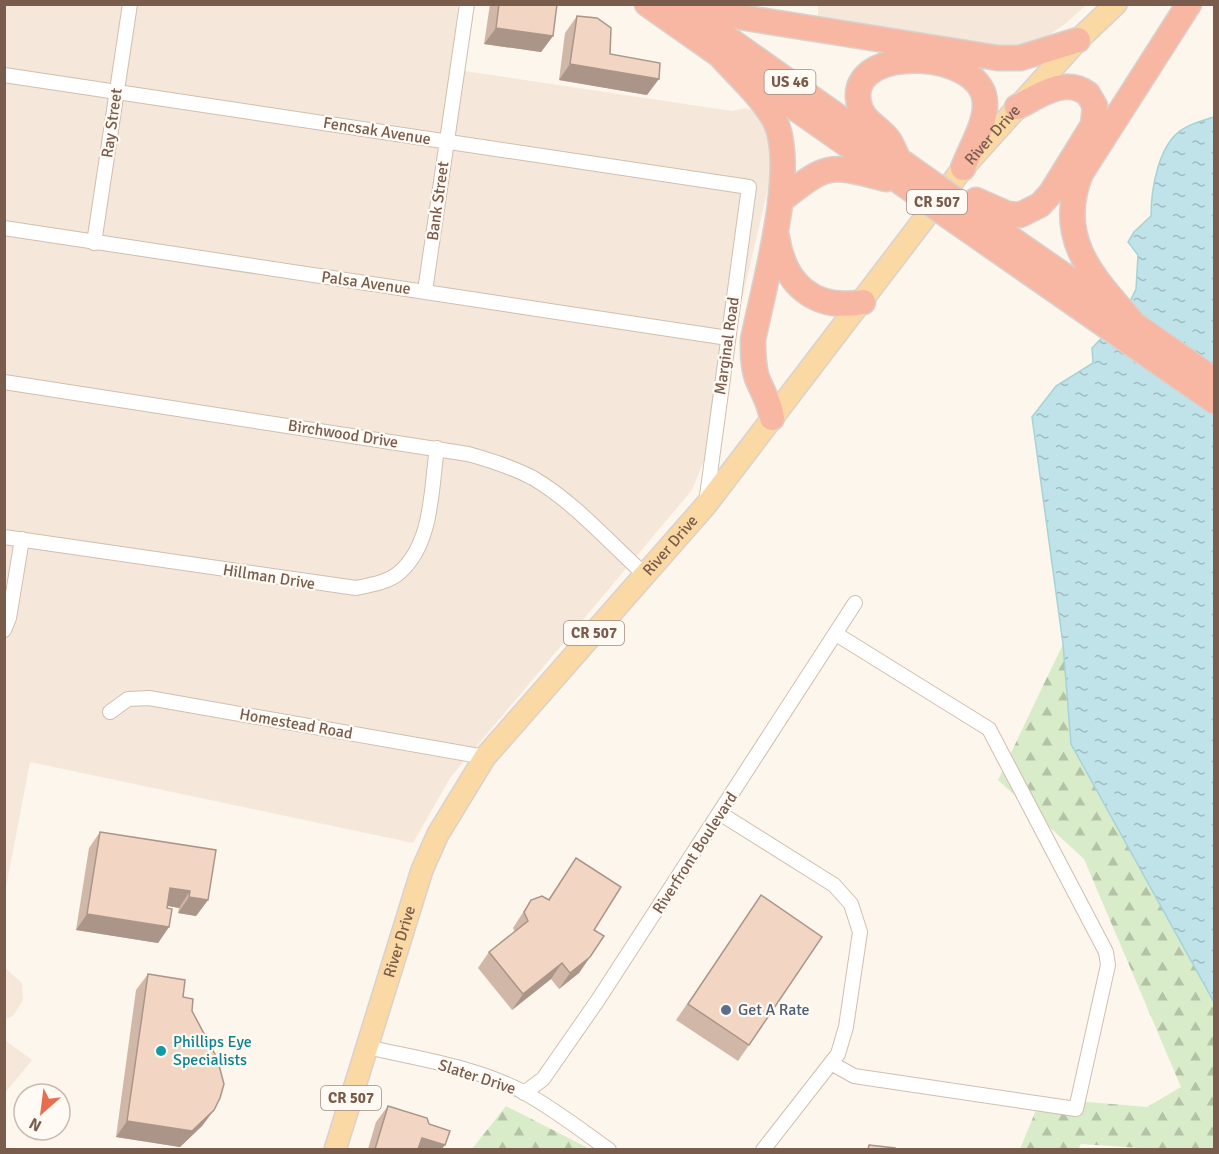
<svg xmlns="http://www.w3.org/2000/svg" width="1219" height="1154" font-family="Signika,sans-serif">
	<defs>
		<pattern id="forest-firs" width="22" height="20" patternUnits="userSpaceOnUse" patternTransform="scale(1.5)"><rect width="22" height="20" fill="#d8ecc9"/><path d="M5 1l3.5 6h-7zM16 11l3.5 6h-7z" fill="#b4c2a5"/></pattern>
		<pattern id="water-ripples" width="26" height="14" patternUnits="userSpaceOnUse" patternTransform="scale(1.5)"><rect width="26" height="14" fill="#bfe3e8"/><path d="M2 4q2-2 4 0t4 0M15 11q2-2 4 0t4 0" fill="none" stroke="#a0bbbe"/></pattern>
	</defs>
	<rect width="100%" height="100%" fill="#fdf6ec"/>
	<path fill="#f5e8da" d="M5 5H458L451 69 732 111 745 108 763 113 776 154 705 458 692 490 450 778 413 843 30 762 5 893Z
		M818 5H1086L1065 24 1027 50 818 22Z
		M4 967 22 983 23 1000 13 1016 5 1019Z
		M5 1040 32 1060 5 1093Z"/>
	<path fill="url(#forest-firs)" d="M1063 644 1071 744 1214 1002V1149H1155L1081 1144 1078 1149H1020L1041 1098 1147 1107 1181 1087 1084 859 998 780Z
		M506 1106 588 1148 590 1149H472Z"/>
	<path fill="url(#water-ripples)" stroke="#a5d3da" stroke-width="1.5" d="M1214 117V1002L1071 744 1063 644 1032 417 1056 386 1093 363 1092 348 1123 316 1136 289 1138 255 1128 242 1134 232 1151 216C1151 190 1158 144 1183 129 1192 123 1205 120 1214 117Z"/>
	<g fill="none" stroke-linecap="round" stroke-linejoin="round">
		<g stroke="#d1beb0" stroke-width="16">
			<path id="minor" d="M4 75 749 187 706 503
				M4 228 728 338
				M94 243 130 4
				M425 291 467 4
				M4 382 468 454C490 460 512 467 533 478 574 502 609 542 644 574
				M4 537 356 588C371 585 389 582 400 572 433 543 431 488 437 448
				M4 630 9 618 22 539
				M110 712 128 699 149 698 485 757
				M721 814 834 885 851 904 860 932 846 1027 838 1054 763 1150
				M367 1047C419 1059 477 1067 525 1093 554 1109 581 1130 609 1150
				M831 1063 854 1076 1076 1109 1108 965 1106 952 989 729 836 634
				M524 1093 543 1079 598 1000 855 603"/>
		</g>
		<g stroke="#dad1cd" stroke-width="24">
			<g id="primary">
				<path id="s1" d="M335 1150 422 870 438 834 485 757 706 505 963 168 1078 40 1116 4"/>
			</g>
		</g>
		<g stroke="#dad1cd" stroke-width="27">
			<path id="motorway" d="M647 4 916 193
				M679 4 926 179
				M704 4 740 17 998 58H1020L1078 40
				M714 49C733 71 759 93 774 119 799 164 763 289 753 340 753 353 753 366 757 378 763 393 770 403 772 418
				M899 161C896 154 893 147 889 140 877 124 860 122 858 97 855 44 984 51 985 103 986 124 970 149 963 168
				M976 200 1008 214 1020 215 1040 205 1051 193 1093 125 1095 106 1088 94C1065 76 1039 96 1017 107
				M780 201C828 163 828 164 886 179
				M957 201 1214 380
				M951 218 1214 401
				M777 237C784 284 814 311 863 302
				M1135 325C1094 278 1054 239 1081 173L1189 4"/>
		</g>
		<use href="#minor" stroke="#fff" stroke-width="14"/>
		<use href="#primary" stroke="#fbd9a5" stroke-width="21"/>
		<use href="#motorway" stroke="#f7b7a3" stroke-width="24"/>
		<g stroke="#dad1cd" stroke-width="27" stroke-linecap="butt">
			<path id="motorway-bridge" d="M926 179 957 201
				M916 193 951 218"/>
		</g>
		<use href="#motorway-bridge" stroke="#f7b7a3" stroke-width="24"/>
	</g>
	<path fill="#d1b7a8" d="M490 4H557L553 36 541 52 484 44Z
		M577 16 610 54 647 95 559 80 565 33Z
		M100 832 208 900 196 916 178 913 179 908 167 906 169 927 158 943 76 930 89 848Z
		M576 858 594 930 590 957 579 973 559 989 551 979 512 1010 478 968 489 952 515 932 513 928 531 900H548Z
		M750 912 749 1045 738 1061 676 1020Z
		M148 974 183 997 192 1011 214 1110 202 1126 180 1147 116 1137 136 990Z
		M388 1106 429 1124 442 1149H368L376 1122Z"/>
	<path fill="#aa9588" d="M496 28 553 36 541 52 484 44Z
		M570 64 659 79 647 95 559 80Z
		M170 888 190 891 179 908 159 904Z
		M189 897 208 900 196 916 178 913Z
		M87 914 169 927 158 943 76 930Z
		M590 957 579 973 559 989 570 973Z
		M562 963 551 979 512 1010 523 994Z
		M214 1110 202 1126 180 1147 116 1137 127 1121Z
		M422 1138 445 1145 442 1149H413Z"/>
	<path fill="#f3d5c3" stroke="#aa9588" stroke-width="1.5" d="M499 4H557L553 36 496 28Z
		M577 16 597 18 611 28 610 54 660 63 659 79 570 64Z
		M100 832 216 850 208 900 189 897 190 891 170 888 167 908 172 909 169 927 87 914Z
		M576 858 621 887 594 930 604 936 590 957 570 973 562 963 523 994 489 952 528 921 524 912 531 900 542 896 549 900Z
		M761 895 822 937 749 1045 688 1004Z
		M148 974 185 980 183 997 193 999 192 1011 217 1058 224 1084 220 1098 214 1110 192 1131 127 1121Z
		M388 1106 427 1118 429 1124 450 1131 445 1145 422 1138 418 1149H375Z
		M869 1145 895 1148V1149H868Z"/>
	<circle fill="#5c6f8a" stroke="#fffaf3" stroke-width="2" cx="726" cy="1010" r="6"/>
	<circle fill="#0f9aa8" stroke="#fffaf3" stroke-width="2" cx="161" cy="1051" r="6"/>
	<g text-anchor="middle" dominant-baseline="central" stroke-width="4.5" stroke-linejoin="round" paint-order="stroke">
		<g fill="#fffaf3" stroke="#a28b7f" stroke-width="1.5">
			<rect x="764.5" y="70" width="51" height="24" rx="4.5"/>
			<rect x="907" y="190" width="60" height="24" rx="4.5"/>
			<rect x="564" y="621" width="60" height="24" rx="4.5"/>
			<rect x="321" y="1086" width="60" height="24" rx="4.5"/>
		</g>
		<g font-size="15" font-weight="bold" fill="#7a5c4d">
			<text x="790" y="82">US 46</text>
			<text x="937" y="202">CR 507</text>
			<text x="594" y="633">CR 507</text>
			<text x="351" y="1098">CR 507</text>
		</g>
		<g font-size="16" fill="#7a5c4d" stroke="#fffaf3">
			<text transform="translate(112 123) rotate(-82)">Ray Street</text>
			<text transform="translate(377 131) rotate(9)">Fencsak Avenue</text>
			<text stroke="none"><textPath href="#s1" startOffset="1226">River Drive</textPath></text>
			<text transform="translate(438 201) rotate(-82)">Bank Street</text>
			<text transform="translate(366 283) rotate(8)">Palsa Avenue</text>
			<text transform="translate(727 346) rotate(-82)">Marginal Road</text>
			<text transform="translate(343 434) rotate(9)">Birchwood Drive</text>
			<text stroke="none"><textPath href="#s1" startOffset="704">River Drive</textPath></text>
			<text transform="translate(269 577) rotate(9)">Hillman Drive</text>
			<text transform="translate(296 724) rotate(10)">Homestead Road</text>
			<text transform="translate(695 853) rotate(-57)">Riverfront Boulevard</text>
			<text stroke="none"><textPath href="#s1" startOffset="218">River Drive</textPath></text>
			<text transform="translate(477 1077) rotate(18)">Slater Drive</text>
		</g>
		<g font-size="16" fill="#4e5e75" stroke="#fffaf3" text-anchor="start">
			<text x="738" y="1010">Get A Rate</text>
		</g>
		<g font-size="16" fill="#0d838f" stroke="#fffaf3" text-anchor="start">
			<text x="173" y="1042">Phillips Eye<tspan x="173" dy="18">Specialists</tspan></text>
		</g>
	</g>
	<rect width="1219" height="1154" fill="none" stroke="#7a5c4d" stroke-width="12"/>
	<g transform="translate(42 1112) rotate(208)"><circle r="28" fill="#fffaf3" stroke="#cabbb1" stroke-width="1.5"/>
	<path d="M0-4.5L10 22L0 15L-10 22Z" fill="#e76f51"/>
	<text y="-9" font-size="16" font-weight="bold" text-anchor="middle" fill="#7a5c4d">N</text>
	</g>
</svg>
